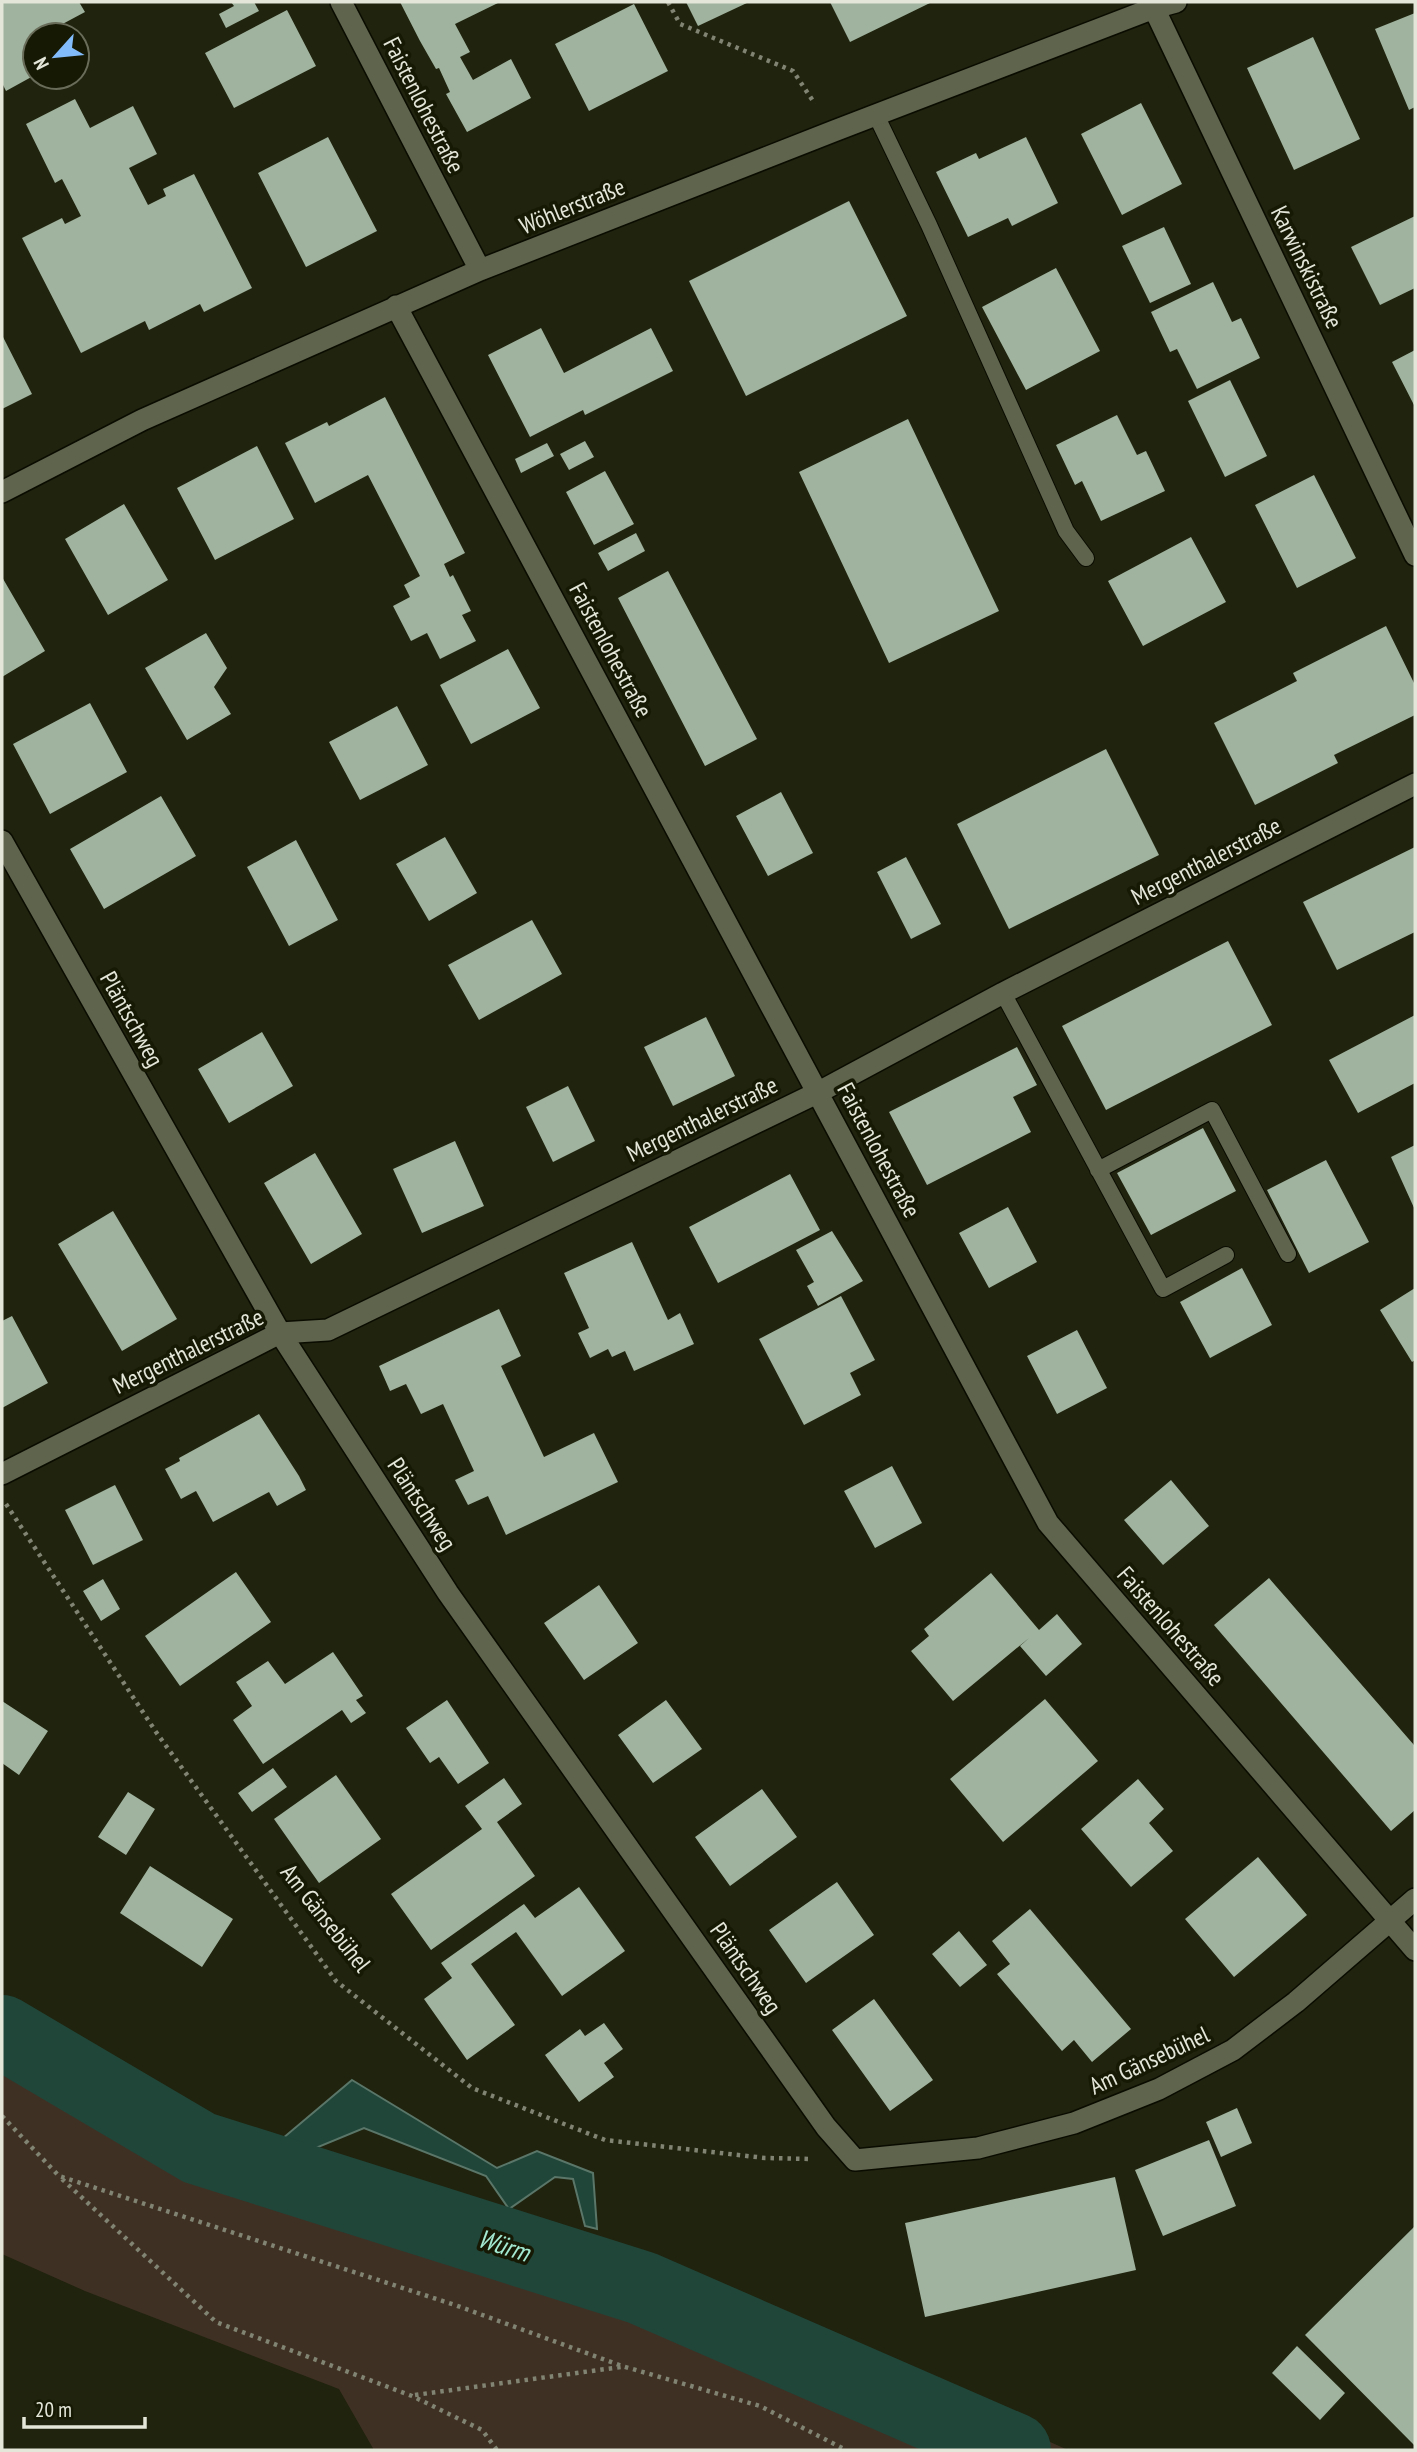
<svg xmlns="http://www.w3.org/2000/svg" width="1417" height="2452" font-family="'PT Sans Narrow',sans-serif">
	<rect width="100%" height="100%" fill="#20230e"/>
	<path fill="#3f3024" d="M2 2023 209 2153 554 2254 1023 2430 1068 2450H374L339 2389 85 2291 2 2254Z"/>
	<path fill="#20463a" stroke="#5a7669" stroke-width="2" d="M352 2080 497 2168 537 2151 593 2173 597 2229 585 2226 573 2179 555 2177 509 2209 486 2176 364 2128 294 2157 270 2149Z"/>
	<g fill="none" stroke-linecap="round" stroke-linejoin="round">
		<path stroke="#20463a" stroke-width="74" d="M2 2032 199 2148 642 2288 1014 2450"/>
	</g>
	<path fill="#9fb39e" d="M2 2H79L85 12 42 35H35V75L6 91 2 83Z
		M231 2H254L259 11 226 28 219 14 234 6Z
		M400 2H500L455 24 470 52 460 57 473 80 511 59 531 98 467 132 446 94 450 92 439 68 436 69 420 41Z
		M686 2H749L698 26Z
		M830 2H932L850 42Z
		M634 4 668 71 589 111 555 44Z
		M287 10 316 66 234 108 205 53Z
		M1415 13V107L1409 110 1375 29Z
		M1313 37 1360 139 1294 170 1247 68Z
		M75 99 90 128 133 106 157 154 129 168 148 205 166 196 163 189 194 174 252 288 204 312 200 304 149 330 145 321 81 353 22 238 62 218 65 224 81 216 62 179 55 183 26 124Z
		M1141 103 1182 184 1122 215 1081 134Z
		M328 137 377 231 306 267 258 173Z
		M1026 137 1058 203 1012 226 1008 218 968 237 936 172 976 153 979 159Z
		M849 201 907 316 746 396 689 281Z
		M1415 216V288L1380 305 1351 247Z
		M1164 227 1191 284 1150 303 1122 246Z
		M1056 268 1100 351 1026 390 982 307Z
		M1213 282 1232 322 1241 318 1260 358 1197 389 1177 349 1170 352 1151 312Z
		M541 328 564 373 651 328 673 371 585 415 583 410 530 437 488 355Z
		M2 335 32 394 2 409Z
		M1415 350V407L1392 362Z
		M1230 380 1267 456 1225 477 1188 401Z
		M385 397 465 553 444 564 450 577 453 575 471 611 462 615 476 641 440 659 427 633 411 641 393 606 410 597 404 585 420 576 368 475 315 503 285 443 327 422 329 426Z
		M1117 415 1137 455 1146 451 1165 491 1101 521 1082 481 1075 485 1056 445Z
		M908 419 999 611 889 663 799 472Z
		M585 441 594 457 569 470 560 454Z
		M547 443 554 456 521 473 515 459Z
		M257 446 294 519 215 560 177 488Z
		M605 471 634 524 594 545 566 492Z
		M1314 475 1356 558 1297 588 1255 505Z
		M124 504 168 580 108 615 65 539Z
		M636 533 645 551 608 571 598 553Z
		M1191 537 1226 602 1143 646 1108 581Z
		M668 571 757 739 705 766 618 598Z
		M2 577 45 651 2 677Z
		M1386 626 1415 685V715L1334 755 1338 763 1255 805 1214 723 1297 681 1293 673Z
		M206 633 227 668 214 687 231 714 187 740 145 668Z
		M508 649 540 708 471 744 440 685Z
		M90 703 127 772 50 814 13 744Z
		M397 706 428 765 360 800 329 742Z
		M1106 749 1159 855 1009 929 957 824Z
		M781 792 813 853 768 876 736 816Z
		M161 796 196 856 104 909 70 849Z
		M445 837 477 893 429 921 396 864Z
		M296 840 338 920 289 946 247 867Z
		M1415 847V932L1337 970 1303 902Z
		M906 857 941 924 911 939 877 872Z
		M532 920 562 974 479 1020 448 965Z
		M1228 941 1272 1025 1106 1110 1062 1026Z
		M1415 1015V1083L1358 1113 1329 1060Z
		M706 1017 735 1076 673 1106 644 1047Z
		M262 1032 293 1086 229 1123 198 1069Z
		M1017 1047 1037 1085 1013 1097 1031 1132 927 1185 889 1112Z
		M568 1086 595 1141 553 1162 526 1107Z
		M1203 1128 1236 1191 1151 1235 1117 1173Z
		M455 1141 484 1206 422 1233 393 1169Z
		M1415 1145V1210L1391 1157Z
		M315 1153 362 1234 311 1264 264 1183Z
		M1326 1160 1369 1242 1309 1273 1267 1190Z
		M790 1174 820 1230 718 1283 689 1227Z
		M1008 1207 1037 1262 989 1288 959 1233Z
		M113 1211 177 1319 122 1351 58 1244Z
		M832 1231 863 1281 818 1306 807 1286 814 1282 796 1250Z
		M632 1242 668 1320 680 1313 694 1344 634 1371 625 1351 612 1357 608 1349 590 1358 578 1333 589 1328 564 1273Z
		M1242 1268 1272 1325 1210 1358 1180 1302Z
		M1415 1288V1360L1412 1362 1380 1310Z
		M841 1296 875 1360 850 1373 861 1395 804 1425 759 1339Z
		M499 1309 521 1356 501 1366 544 1457 594 1433 618 1482 506 1535 488 1496 468 1505 455 1480 474 1471 443 1404 421 1414 406 1384 390 1391 379 1366Z
		M12 1316 48 1383 2 1408V1321Z
		M1077 1330 1107 1388 1057 1414 1027 1356Z
		M259 1414 299 1476 306 1490 277 1506 269 1492 213 1522 196 1491 181 1499 165 1469 180 1461 179 1458Z
		M892 1466 922 1523 875 1548 844 1491Z
		M1171 1480 1209 1526 1163 1565 1124 1520Z
		M115 1485 143 1540 93 1565 65 1510Z
		M236 1572 271 1622 180 1686 145 1636Z
		M991 1573 1039 1630 1057 1614 1082 1644 1046 1676 1020 1646 1029 1638 953 1701 911 1651 929 1636 924 1629Z
		M1269 1578 1414 1745 1415 1744V1810L1391 1831 1214 1625Z
		M103 1579 120 1609 101 1621 83 1591Z
		M599 1585 638 1643 584 1680 544 1623Z
		M333 1652 363 1696 356 1700 366 1713 351 1723 342 1710 263 1764 233 1720 252 1706 236 1682 268 1661 285 1684Z
		M1045 1699 1098 1761 1003 1842 950 1779Z
		M447 1700 489 1763 458 1784 439 1757 430 1763 406 1728Z
		M666 1700 702 1749 653 1783 618 1735Z
		M2 1701 48 1731 19 1775 2 1763Z
		M273 1768 287 1787 252 1812 238 1793Z
		M336 1775 381 1839 319 1883 274 1819Z
		M504 1778 522 1804 497 1822 535 1876 431 1950 391 1894 482 1829 465 1806Z
		M1138 1779 1164 1809 1149 1823 1173 1851 1131 1887 1081 1829Z
		M762 1789 797 1837 730 1886 695 1837Z
		M128 1792 155 1809 126 1855 98 1837Z
		M1258 1857 1307 1915 1234 1977 1185 1919Z
		M150 1866 233 1919 202 1967 120 1913Z
		M837 1882 874 1935 806 1983 769 1930Z
		M579 1887 625 1951 562 1996 516 1932 471 1964 515 2025 467 2060 424 1999 452 1978 441 1963 524 1904 535 1918Z
		M1030 1909 1131 2029 1092 2062 1074 2040 1062 2051 997 1974 1010 1964 992 1941Z
		M959 1931 987 1965 960 1987 932 1954Z
		M874 1999 933 2080 890 2111 832 2030Z
		M604 2023 623 2049 604 2063 614 2077 579 2102 545 2055 580 2029 585 2036Z
		M1237 2108 1252 2143 1221 2157 1206 2122Z
		M1209 2140 1236 2206 1163 2236 1135 2170Z
		M1115 2177 1136 2270 925 2317 905 2223Z
		M1415 2226V2446L1305 2335Z
		M1297 2346 1345 2393 1320 2420 1272 2373Z"/>
	<g fill="none" stroke-linecap="round" stroke-linejoin="round">
		<g stroke="#0a0c00" stroke-width="18">
			<path id="service" d="M876 115 929 225 1066 531 1086 558
				M1003 993 1163 1289 1226 1255
				M1098 1170 1212 1110 1288 1254"/>
		</g>
		<g stroke="#0a0c00" stroke-width="24">
			<path id="minor" d="M341 2 480 270
				M1151 2 1415 555
				M396 306 1048 1523 1415 1950
				M2 492 142 420 480 270 834 131 1154 8 1176 2
				M2 841 280 1333 448 1593 826 2127 855 2160 978 2148 1074 2123 1159 2089 1233 2050 1296 2002 1415 1899
				M2 1474 280 1333 328 1330 819 1092 1003 993 1415 784"/>
		</g>
		<path stroke="#818472" stroke-width="4.5" stroke-dasharray="3.5 5" stroke-linecap="butt" d="M668 2 680 24 793 71 815 104
			M6 1504 156 1732 336 1981 472 2088 605 2140 765 2158 812 2159
			M2 2116 59 2176 455 2305 622 2366 760 2406 846 2450
			M62 2179 216 2322 412 2396 482 2430 497 2450
			M415 2395 621 2367"/>
		<use href="#service" stroke="#5f644d" stroke-width="16"/>
		<use href="#minor" stroke="#5f644d" stroke-width="21"/>
	</g>
	<g text-anchor="middle" dominant-baseline="central" stroke-width="7" stroke-linejoin="round" paint-order="stroke">
		<g font-size="24" fill="#e3e6d8" stroke="#161a05">
			<text transform="translate(424 105) rotate(63)">Faistenlohestraße</text>
			<text transform="translate(572 206) rotate(-22)">Wöhlerstraße</text>
			<text transform="translate(1307 267) rotate(64)">Karwinskistraße</text>
			<text transform="translate(611 650) rotate(62)">Faistenlohestraße</text>
			<text transform="translate(1206 861) rotate(-27)">Mergenthalerstraße</text>
			<text transform="translate(132 1019) rotate(61)">Pläntschweg</text>
			<text transform="translate(702 1119) rotate(-26)">Mergenthalerstraße</text>
			<text transform="translate(879 1150) rotate(62)">Faistenlohestraße</text>
			<text transform="translate(188 1351) rotate(-26)">Mergenthalerstraße</text>
			<text transform="translate(422 1504) rotate(57)">Pläntschweg</text>
			<text transform="translate(1171 1626) rotate(49)">Faistenlohestraße</text>
			<text transform="translate(326 1918) rotate(52)">Am Gänsebühel</text>
			<text transform="translate(746 1968) rotate(55)">Pläntschweg</text>
			<text transform="translate(1149 2060) rotate(-25)">Am Gänsebühel</text>
		</g>
		<g font-size="26" font-style="italic" fill="#a4ead2" stroke="#161a05">
			<text transform="translate(504 2245) rotate(18)">Würm</text>
		</g>
	</g>
	<rect width="1417" height="2452" fill="none" stroke="#e3e6d8" stroke-width="7"/>
	<g transform="translate(56 56) rotate(243)"><circle r="33" fill="#161a05" stroke="#686c59" stroke-width="2"/>
	<path d="M0-5L12 26L0 18L-12 26Z" fill="#83bcfb"/>
	<text y="-10" font-size="19" font-weight="bold" text-anchor="middle" fill="#e3e6d8">N</text>
	</g>
	<path d="M24 2417v10h121v-10" fill="none" stroke="#e3e6d8" stroke-width="3.5"/>
	<text x="35" y="2417" font-size="21" fill="#e3e6d8" stroke="#161a05" stroke-width="5" paint-order="stroke">20 m</text>
</svg>
